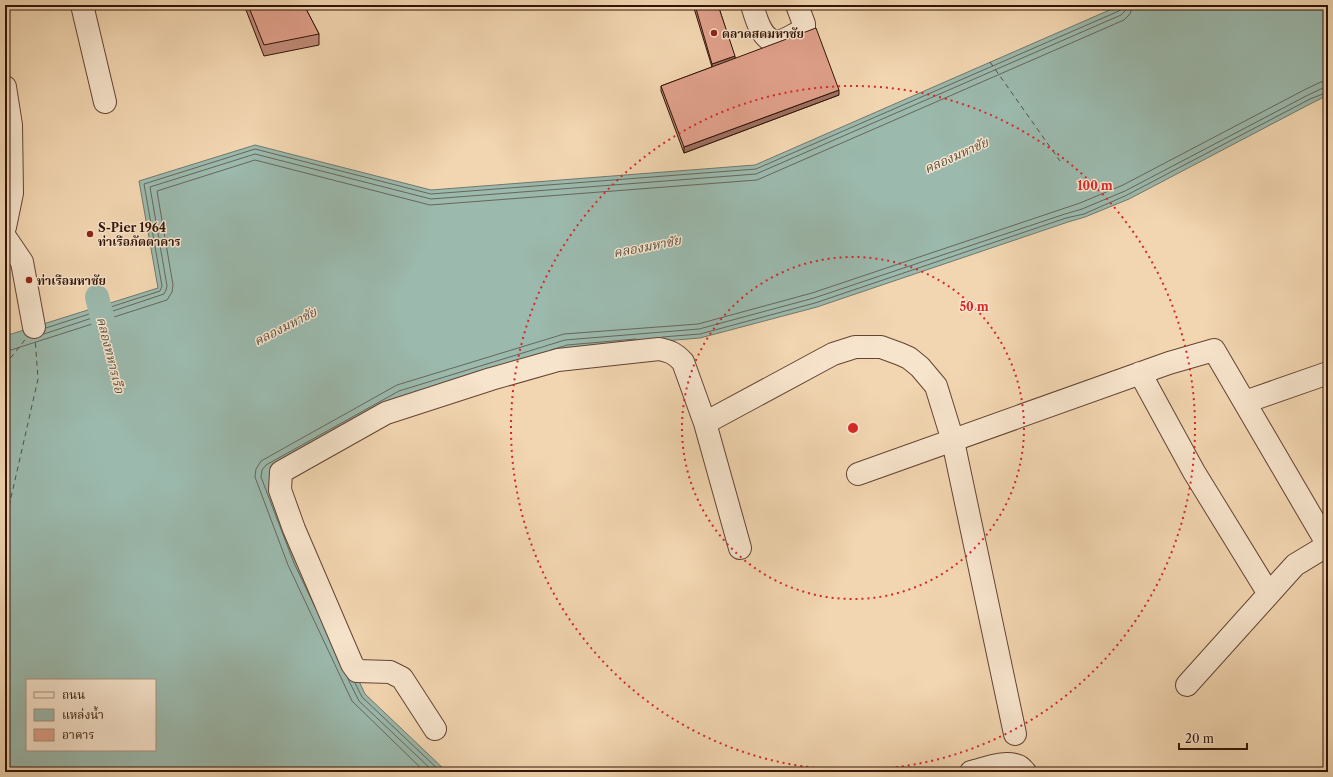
<svg xmlns="http://www.w3.org/2000/svg" width="1333" height="777" font-family="'Libre Caslon Text','Noto Serif Thai',serif">
	<rect width="100%" height="100%" fill="#f2d6b1"/>
	<filter id="stains"><feTurbulence type="fractalNoise" baseFrequency=".005" numOctaves="4"/><feColorMatrix values="0 0 0 0 .2 0 0 0 0 .09 0 0 0 0 .02 0 0 0 .5 -.17"/></filter>
	<radialGradient id="worn" r=".72"><stop offset=".6" stop-color="#630" stop-opacity="0"/><stop offset="1" stop-color="#630" stop-opacity=".3"/></radialGradient>
	<path fill="#9bb9ad" stroke="#71776b" fill-rule="evenodd" d="M1121 5H1328V95L1312 103 1129 199 1085 217 1068 222 817 307 700 338 568 349 351 427 270 473 302 559 365 694 447 772H5V336L158 288 139 181 255 145 431 190 755 165ZM27 680H155V750H27Z"/>
	<g fill="none" stroke-linecap="round" stroke-linejoin="round">
		<path stroke="#67665a" stroke-width="1" d="M46 328 160 291 162 286 144 184 255 149 431 194 756 169 1119 11 1121 9V5
			M44 334 164 294 166 290 167 286 150 187 255 154 431 199 756 174 1121 15 1125 11 1126 5
			M662 337 700 334 815 303 1066 218 1084 214 1127 195 1310 99 1328 92
			M551 350 567 345 636 339
			M5 351 11 350 167 300 172 292 173 285 157 191 255 160 430 205 757 180 1124 20 1130 14 1133 5
			M315 607 294 563 261 477 262 470 266 465 399 391 565 340 699 329 814 298 1065 214 1082 209 1125 191 1308 95 1323 88 1328 87
			M348 679 359 701 434 772
			M355 683 362 697 441 772
			M425 772 352 701 288 565 255 477 256 469 261 461 397 385 564 334 698 324 812 293 1080 203 1123 185 1306 89 1321 82 1328 81"/>
		<path stroke="#9bb9ad" stroke-width="24" d="M97 297 107 337"/>
		<path stroke="#574e41" stroke-width="1" stroke-dasharray="5 4" stroke-linecap="butt" d="M990 62 1060 161
			M5 365 28 336
			M5 524 38 379 35 337"/>
		<g stroke="#634432" stroke-width="24">
			<path id="minor" d="M82 5 105 102
				M752 5C756 18 762 45 781 41 788 39 796 33 804 30V24L797 5
				M5 87 11 125 12 193 5 227
				M5 237 22 262 34 327
				M1140 373 1194 472 1269 594
				M1245 402 1328 373
				M858 474 1169 363 1214 350 1328 545
				M740 548 705 423 833 354 855 347H881L900 354 909 358 920 367 936 386 953 441 1015 734
				M1187 685 1295 565 1328 545
				M435 729 402 678 390 672 357 671 352 664 294 529 280 490 281 472 386 413 491 379 558 360 659 349C669 351 675 353 683 362L705 423
				M971 772C984 769 1004 760 1018 766 1021 767 1023 770 1025 772"/>
		</g>
		<use href="#minor" stroke="#f7e4cc" stroke-width="22"/>
	</g>
	<path fill="#c18a78" stroke="#331407" d="M246 5H304L319 34V45L264 56 246 10Z
		M693 5H718L735 58 839 95 684 153 661 91V86L712 67Z"/>
	<path fill="#9d7061" stroke="#331407" d="M735 56V61L712 70V64Z
		M839 90V95L684 153V147Z"/>
	<path fill="#e0a08b" stroke="#331407" d="M248 5H304L319 34 264 45Z
		M695 5H718L735 56 712 64Z
		M816 28 839 90 684 147 661 86Z"/>
	<g fill="none" stroke="#d62828" stroke-width="2" stroke-dasharray="2 4">
		<circle cx="853" cy="428" r="171"/>
		<circle cx="853" cy="428" r="342"/>
	</g>
	<g fill="#8f2418" stroke="#f7e4cc" stroke-width="1.5">
		<circle cx="714" cy="33" r="4"/>
		<circle cx="90" cy="234" r="4"/>
		<circle cx="29" cy="280" r="4"/>
	</g>
	<g text-anchor="middle" dominant-baseline="central" stroke-width="3" stroke-linejoin="round" paint-order="stroke">
		<g font-size="12" font-weight="bold" fill="#331407" stroke="#f7e4cc" text-anchor="start">
			<text x="722" y="33">ตลาดสดมหาชัย</text>
			<text x="98" y="227">S-Pier 1964<tspan x="98" dy="14">ท่าเรือภัตตาคาร</tspan></text>
			<text x="37" y="280">ท่าเรือมหาชัย</text>
		</g>
		<g font-size="13" font-style="italic" fill="#574e41" stroke="#f7e4cc">
			<text transform="translate(956 155) rotate(-24)">คลองมหาชัย</text>
			<text transform="translate(647 246) rotate(-11)">คลองมหาชัย</text>
			<text transform="translate(285 326) rotate(-27)">คลองมหาชัย</text>
			<text transform="translate(111 355) rotate(76)">คลองทหารเรือ</text>
		</g>
	</g>
	<circle cx="853" cy="428" r="6" fill="#d62828" stroke="#f7e4cc" stroke-width="2"/>
	<g font-size="12" text-anchor="middle" font-weight="bold" fill="#d62828" stroke="#f7e4cc" stroke-width="3" stroke-linejoin="round" paint-order="stroke">
		<text x="1095" y="190">100 m</text>
		<text x="974" y="311">50 m</text>
	</g>
	<rect width="1333" height="777" fill="none" stroke="#f2d6b1" stroke-width="20"/>
	<rect x="6" y="6" width="1321" height="765" fill="none" stroke="#331407" stroke-width="2"/>
	<rect x="10" y="10" width="1313" height="757" fill="none" stroke="#331407"/>
	<rect x="26" y="679" width="130" height="72" fill="#f7e4cc" stroke="#a9917d"/>
	<rect x="34" y="692" width="20" height="6" fill="#f7e4cc" stroke="#a9917d"/>
	<text x="62" y="699" font-size="12" fill="#331407">ถนน</text>
	<rect x="34" y="709" width="20" height="12" fill="#9bb9ad" stroke="#a9917d"/>
	<text x="62" y="719" font-size="12" fill="#331407">แหล่งน้ำ</text>
	<rect x="34" y="729" width="20" height="12" fill="#e0a08b" stroke="#a9917d"/>
	<text x="62" y="739" font-size="12" fill="#331407">อาคาร</text>
	<path d="M1179 743v6h68v-6" fill="none" stroke="#331407" stroke-width="2"/>
	<text x="1185" y="743" font-size="12" fill="#331407" stroke="#f7e4cc" stroke-width="3" paint-order="stroke">20 m</text>
	<rect width="100%" height="100%" filter="url(#stains)"/>
	<rect width="100%" height="100%" fill="url(#worn)"/>
</svg>
